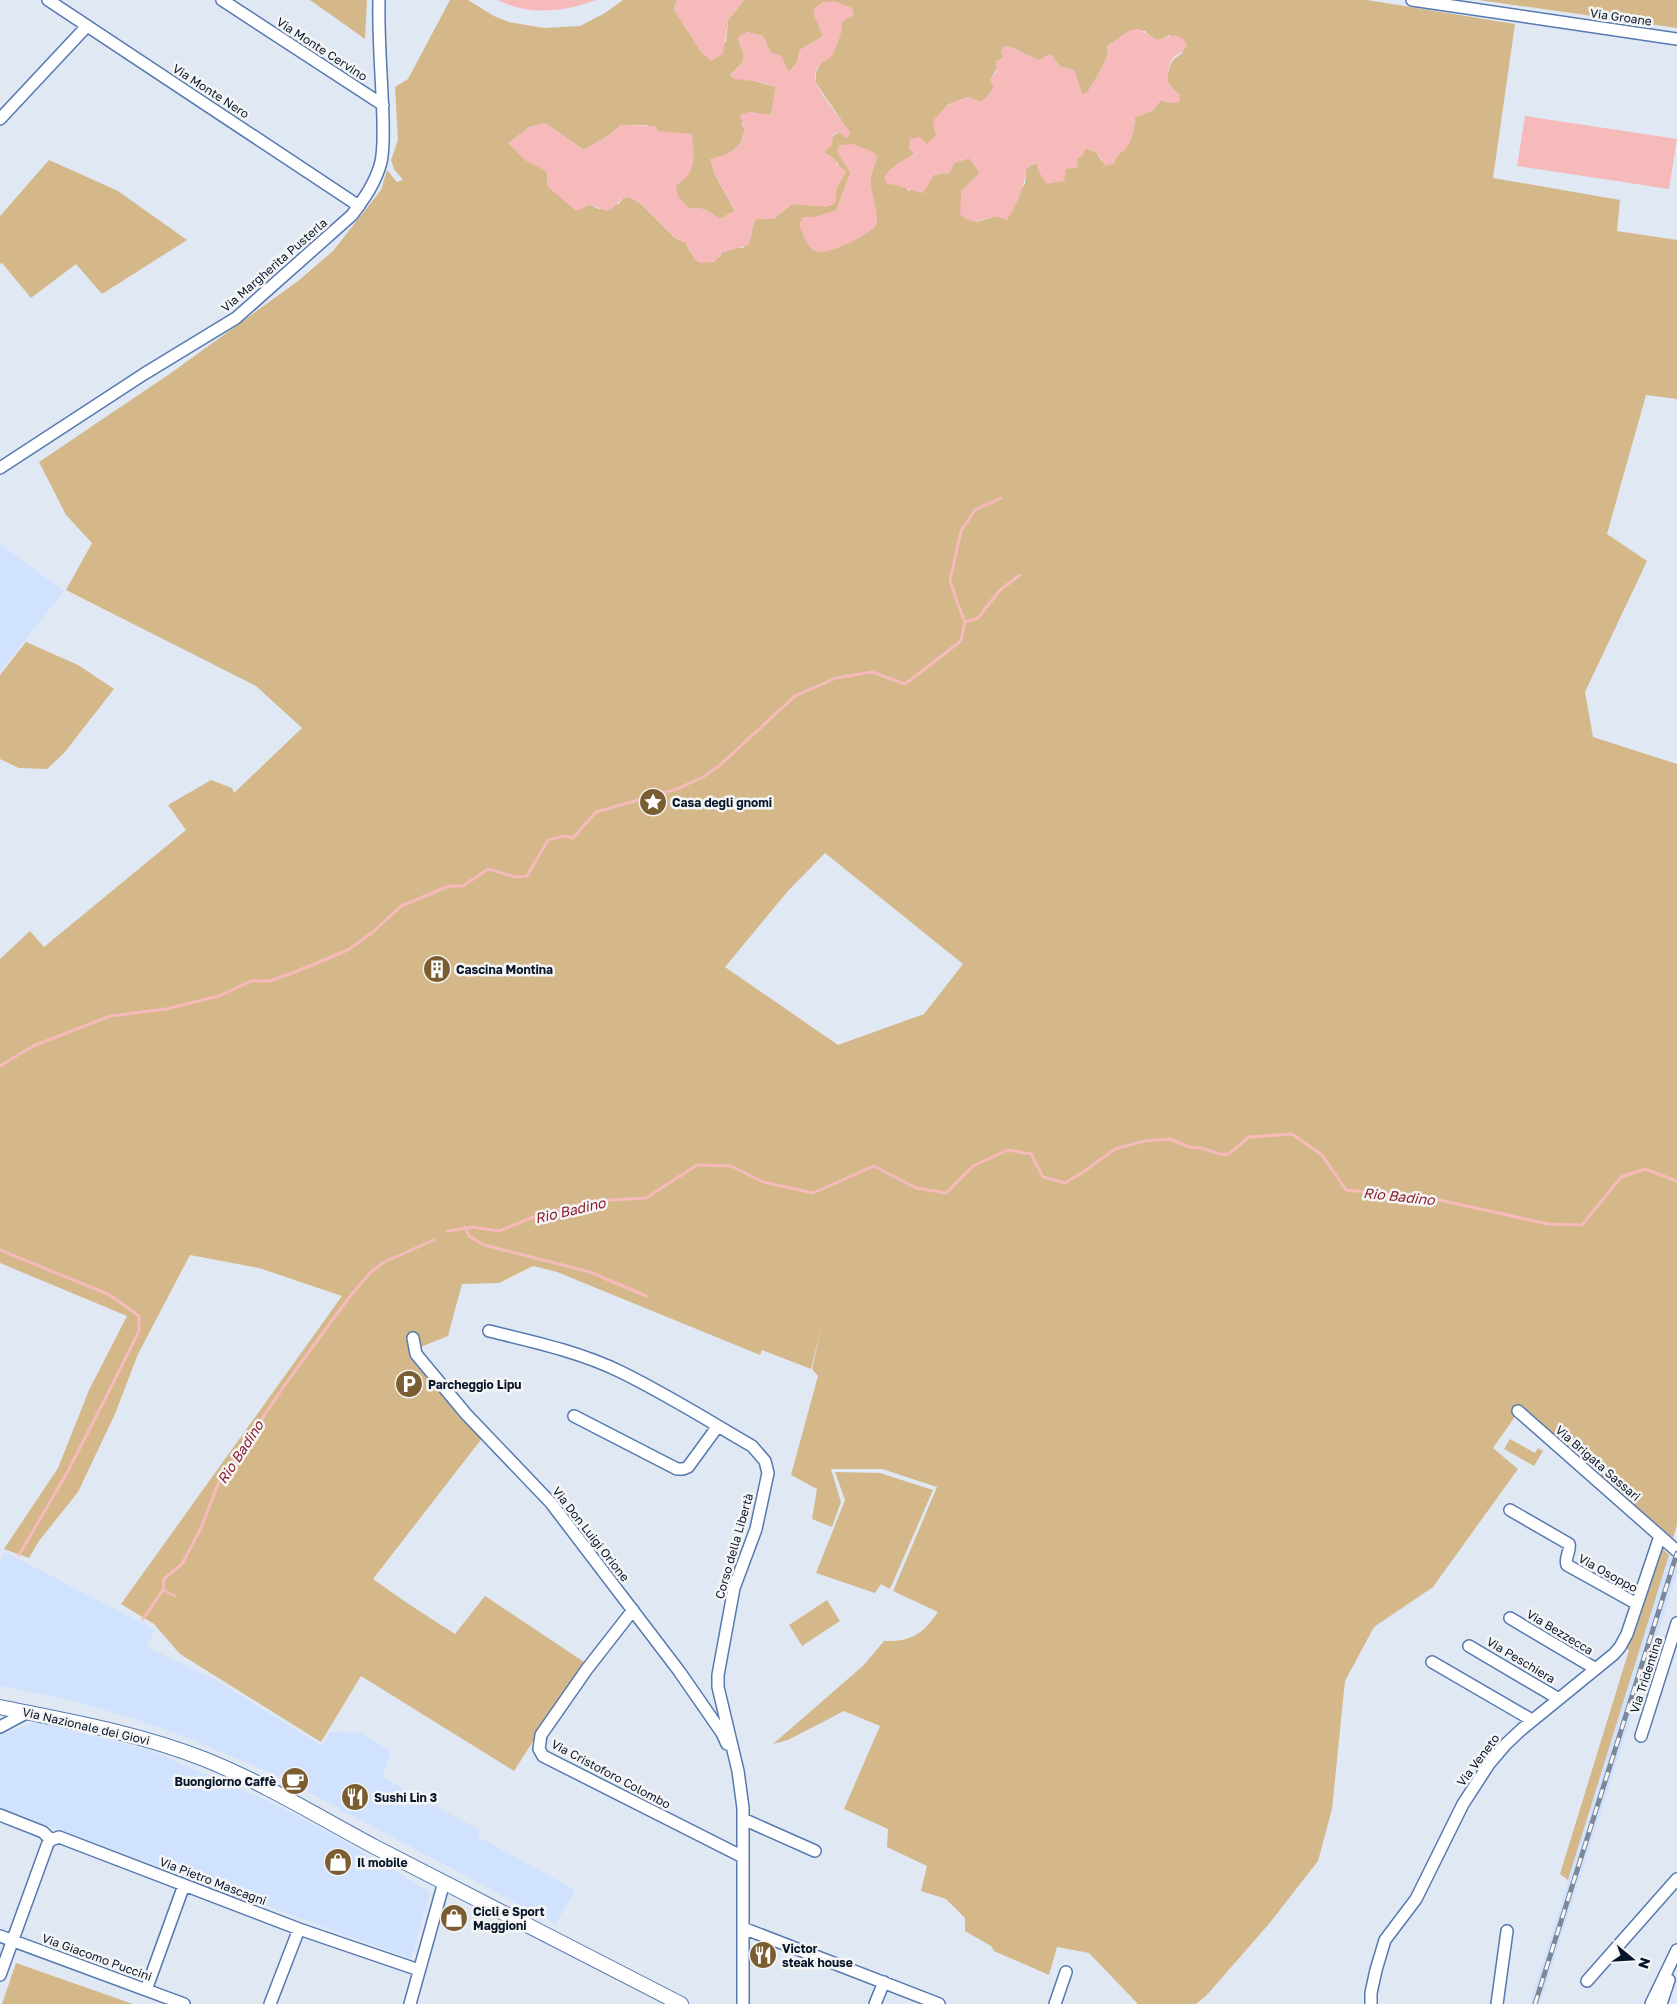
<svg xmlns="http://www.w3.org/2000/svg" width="1677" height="2004" font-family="'Golos Text',sans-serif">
	<rect width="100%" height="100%" fill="#e0e8f4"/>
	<path fill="#d0e2fd" d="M0 544 64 591 0 671Z
		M5 1552 155 1630 147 1647 214 1679 322 1746 330 1732 361 1733 391 1752 382 1777 480 1830 477 1836 575 1890 556 1924 274 1774 188 1738 132 1718 69 1700 0 1686V1561Z
		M1669 1555 1677 1562V1573L1540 2004H1530Z
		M36 1722 149 1750 268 1801 330 1833 430 1892 411 1959 0 1808V1735Z"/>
	<path fill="#d5b88a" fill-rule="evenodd" d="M310 0H367L365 39Z
		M450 0H468L494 16 509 22 544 28 580 26 605 13 623 0H677L674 9 701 52 726 42 728 20 744 0H1367L1515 24 1493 178 1620 200 1617 231 1677 240V399L1646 395 1607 534 1647 561 1585 692 1593 737 1677 764V1525L1673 1538 1521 1408 1493 1448 1518 1469 1433 1587 1374 1627 1345 1681 1332 1809 1318 1861 1268 1925 1206 1996 1196 2004H1138L1089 1953 1057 1947 1049 1975 994 1951 991 1946 965 1931V1918L946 1899 921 1891 927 1866 887 1847 888 1829 844 1809 880 1726 844 1711 788 1740 773 1744 864 1665 884 1641C911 1642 923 1634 938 1612L893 1591 937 1487 882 1469H831L841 1502 832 1527 812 1519 817 1489 791 1475 818 1376 812 1369 821 1328 811 1369 762 1350 760 1355 557 1272 533 1266 499 1283 462 1284 448 1336 413 1350 483 1437 373 1579 407 1603 455 1634 485 1596 584 1662 514 1771 361 1676 321 1742 180 1654 154 1624 121 1604 342 1296 259 1268 190 1255 138 1354 115 1414 78 1492 39 1541 29 1558 4 1549 58 1468 89 1390 127 1316 0 1263V959L30 931 44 947 186 830 168 805 211 780 232 788 234 793 302 728 256 686 66 590 92 543 66 515 39 462 171 373 298 281 333 251 381 190 387 170 397 182 403 180 394 169 391 160 398 140 395 87 408 79ZM814 13 842 30 821 62 816 72V83L850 133C828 131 836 137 824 152L838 163 841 178 837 187 832 205 792 204 773 219H756L752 229 751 237 743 248H735L721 253 720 257 690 252 686 243 675 238 640 203 629 197 623 198 619 204 599 209 548 187 547 172 509 144 529 127 545 123 584 150 611 134 621 125H646L658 131 677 196 688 208 704 209 720 219 735 211 714 173 724 156 732 152 741 142 745 130 742 124 749 112 771 115 776 87 747 79H735L730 75 743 62V51L740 45 747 32 763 36 770 52 789 72 797 62 800 50 823 36ZM1131 30 1145 31 1151 37 1158 40 1170 35 1183 53C1169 60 1169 68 1167 82L1180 96 1170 103 1161 100 1152 111 1135 117C1133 145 1126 151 1101 161L1097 153 1086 148 1066 169 1037 162 1026 169 1025 184 996 216 977 222 961 192 980 173 969 158 954 163 949 173 933 175 909 191 903 185 907 159 915 153 923 143 927 145 936 136 947 105 968 97 980 102 986 98 994 87 990 80 1003 58 1004 46C1018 47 1026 57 1040 60L1051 54 1060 67 1074 70 1082 94 1087 93C1092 86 1106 61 1108 54 1108 51 1107 48 1107 46ZM825 853 963 964 924 1014 838 1045 725 967 788 891Z
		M1478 0H1677V28L1486 1Z
		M49 160 118 191 187 240 102 294 76 264 31 298 2 263 0 264V216Z
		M26 642 78 665 114 689 64 753 47 769 19 768 0 759V675Z
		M1510 1439 1535 1453 1538 1448 1543 1451 1534 1466 1504 1449Z
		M835 1472 880 1473 933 1490 890 1589 881 1584 875 1593 816 1573 845 1500Z
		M1662 1548 1669 1555 1568 1880 1560 1874 1629 1650 1626 1648Z
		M827 1600 840 1621 802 1646 789 1625Z
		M16 1963 133 2004H2Z"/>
	<path fill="#f6babb" d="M498 0H596C564 12 529 16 498 0Z
		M677 0H744L728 20 723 54 711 61 701 52 674 9Z
		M835 1 852 8 854 15 842 22C842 33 838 45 832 55 826 64 812 62 816 82 818 91 844 124 851 133L846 138 838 132 833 135 832 145 824 152 835 159 838 166 844 169 846 173 837 187 835 203 827 207 792 204 773 219H756L752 229 749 245 721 253 715 262 700 263 695 260 686 243 675 238 640 203 629 197 623 198 613 208 607 211 590 205 576 211 548 187 547 172 525 160 508 143 529 127 545 123 584 150 611 134 621 125 655 126 658 131 692 134C694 158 698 171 676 186L678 196 688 208 704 209 720 219 735 210 714 173 710 159C724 156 744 149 744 131 745 126 741 120 740 115L749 112 771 115 776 87 760 82 735 79 730 75 743 62V51L737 38 747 32 763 36 770 52 781 56 789 72 797 62 800 50 823 36 813 13 815 8 823 2Z
		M1139 29 1158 40C1170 36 1181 31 1187 46 1183 53 1179 53 1174 57 1168 63 1168 74 1167 82L1180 96 1179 102 1170 103 1161 100 1152 111 1135 117C1134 127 1134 137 1128 145 1123 154 1118 151 1114 164L1105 166 1097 153 1086 148 1083 155 1077 159 1078 168 1066 169 1064 181 1046 184 1038 170 1036 162 1026 169C1024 189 1017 204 1007 220 1003 219 998 216 995 217 979 218 975 228 960 214L961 192 980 173 969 158 954 163 949 173 934 175 923 193C909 191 902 185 887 184L884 178C891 165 903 161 915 154L909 149 910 139 919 137 927 144 930 140 936 136 933 121 947 105 968 97 980 102 986 98 994 87 990 80 997 70 995 61 1003 58 1001 51 1004 46C1018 47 1026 57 1040 60L1051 54 1060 67 1074 70 1082 94 1087 93C1092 86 1106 61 1108 54 1108 51 1107 49 1107 46L1131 30Z
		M1525 116 1677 139 1669 189 1517 166Z
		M853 144 873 152 877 157C876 166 870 174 871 183 871 193 880 217 876 225 872 234 825 257 815 251 806 246 803 233 799 225L803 217H815L836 210 850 173C846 163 841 162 837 150L840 145Z"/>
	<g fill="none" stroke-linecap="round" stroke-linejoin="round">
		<path stroke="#f6babb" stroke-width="3" d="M965 622 978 618 1000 590 1020 575
			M0 1066 33 1046 110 1016 166 1009 219 996 251 981H270L295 972 348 950 373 932 401 906 449 886H463L488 869 515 877 527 876 548 840 564 836 573 838 596 812 677 789 703 777 719 766 795 696 836 678 872 672 905 684 961 641 965 622 957 602 950 580 961 531 975 510 1001 498
			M465 1227 469 1236 484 1245 590 1272 646 1296
			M447 1231 473 1227 499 1231 543 1213 594 1201 646 1198 697 1165 731 1166 763 1182 813 1193 874 1166 916 1188 946 1193 973 1166 1008 1150 1031 1154 1043 1177 1065 1183 1083 1172 1115 1149 1145 1141 1170 1139 1189 1147 1201 1148 1224 1155 1230 1153 1249 1137 1292 1134 1322 1155 1346 1190 1435 1199 1548 1224 1582 1225 1621 1177 1645 1169 1677 1181
			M0 1250 110 1295 139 1316V1331L106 1397 68 1471 19 1555
			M175 1596 163 1590 164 1579 182 1564 201 1528 218 1484 284 1386 350 1296 371 1272 384 1262 434 1240
			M143 1619 163 1590"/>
		<g stroke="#5579b0" stroke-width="14">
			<path id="minor" d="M48 0 359 206
				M222 0 383 105
				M1412 0 1677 39
				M0 119 87 26
				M0 468 144 374 236 318 352 215C364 199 376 182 381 162 384 148 383 133 383 120 382 80 378 40 379 0
				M489 1331C534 1342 580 1352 621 1372 666 1394 709 1421 752 1446L765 1461 768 1473 756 1529 734 1588 718 1675V1687L738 1771 743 1808V2004
				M413 1338 416 1354 466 1414 551 1503 679 1671 722 1733 727 1744
				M1518 1411 1677 1551
				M574 1416 677 1469H683L688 1467 718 1426
				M1510 1510 1569 1544C1571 1551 1564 1558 1567 1565L1637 1604
				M633 1610 587 1669 541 1735 539 1749 543 1756 743 1857
				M1510 1618 1596 1669
				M1469 1646 1559 1699
				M1432 1662 1532 1720
				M0 1727 28 1712
				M1641 1736 1677 1623
				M0 1815 43 1832 51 1840
				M743 1819 815 1851
				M51 1840 59 1837 299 1929 419 1970
				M743 1928 939 2004
				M0 1936 184 2004
				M0 1975 48 1843 51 1840
				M1587 1981 1677 1879
				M146 1990 184 1885
				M270 2004 299 1929
				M410 2004 444 1882
				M875 2004 884 1982
				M1055 2004 1066 1972
				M1371 2004V1993L1376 1970 1385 1940 1416 1899 1463 1804 1489 1764 1506 1744 1522 1729 1614 1654 1620 1647 1627 1634 1660 1536
				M1497 2004 1507 1931
				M1651 2004 1677 1950
				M1661 2004 1669 1980"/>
		</g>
		<g stroke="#5579b0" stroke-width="16">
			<path id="major" d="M0 1707C69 1721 138 1733 204 1759 264 1783 319 1817 375 1847 477 1900 579 1952 681 2004"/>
		</g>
		<use href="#minor" stroke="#fff" stroke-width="11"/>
		<use href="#major" stroke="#fff" stroke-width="14"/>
		<g stroke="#7c8797" stroke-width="5">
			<path id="rail" d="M1535 2004 1677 1553"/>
		</g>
		<use href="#rail" stroke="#f5f5f5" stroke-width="3" stroke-dasharray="9" stroke-linecap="butt"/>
	</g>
	<defs>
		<g id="sight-disc" transform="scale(1.4375)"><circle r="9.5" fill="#7a5e31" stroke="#f5f5f5"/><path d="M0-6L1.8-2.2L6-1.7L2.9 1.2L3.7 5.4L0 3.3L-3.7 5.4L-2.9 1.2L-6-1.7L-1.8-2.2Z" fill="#fff"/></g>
		<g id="building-disc" transform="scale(1.4375)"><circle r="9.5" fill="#7a5e31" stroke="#f5f5f5"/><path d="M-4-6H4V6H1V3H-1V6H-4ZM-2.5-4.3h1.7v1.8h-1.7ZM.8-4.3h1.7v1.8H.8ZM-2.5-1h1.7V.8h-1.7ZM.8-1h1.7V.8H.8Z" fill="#fff"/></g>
		<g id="parking-disc" transform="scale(1.4375)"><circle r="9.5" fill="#7a5e31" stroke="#f5f5f5"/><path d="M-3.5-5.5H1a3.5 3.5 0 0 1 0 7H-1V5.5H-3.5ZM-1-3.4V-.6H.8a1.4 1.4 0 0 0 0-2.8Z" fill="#fff"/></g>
		<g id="cafe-disc" transform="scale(1.4375)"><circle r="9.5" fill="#7a5e31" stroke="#f5f5f5"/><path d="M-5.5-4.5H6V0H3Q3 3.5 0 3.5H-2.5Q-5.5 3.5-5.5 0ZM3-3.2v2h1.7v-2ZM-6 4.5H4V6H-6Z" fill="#fff"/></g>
		<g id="restaurant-disc" transform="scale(1.4375)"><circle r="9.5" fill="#7a5e31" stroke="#f5f5f5"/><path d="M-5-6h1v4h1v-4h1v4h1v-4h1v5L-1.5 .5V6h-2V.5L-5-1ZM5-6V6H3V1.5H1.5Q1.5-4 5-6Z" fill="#fff"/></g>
		<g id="shop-disc" transform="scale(1.4375)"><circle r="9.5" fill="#7a5e31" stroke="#f5f5f5"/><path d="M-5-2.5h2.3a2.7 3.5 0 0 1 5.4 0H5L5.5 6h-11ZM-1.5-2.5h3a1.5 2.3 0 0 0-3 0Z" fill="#fff"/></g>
	</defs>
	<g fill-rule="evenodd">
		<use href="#sight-disc" x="653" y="802"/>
		<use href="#building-disc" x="437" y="969"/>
		<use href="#parking-disc" x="409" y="1384"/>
		<use href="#cafe-disc" x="295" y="1781"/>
		<use href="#restaurant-disc" x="355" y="1797"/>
		<use href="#shop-disc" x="338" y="1862"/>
		<use href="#shop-disc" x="454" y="1918"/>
		<use href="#restaurant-disc" x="763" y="1955"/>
	</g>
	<g text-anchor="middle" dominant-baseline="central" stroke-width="5" stroke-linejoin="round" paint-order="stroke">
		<g font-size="12" fill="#08162b" stroke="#f5f5f5">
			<text transform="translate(1621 17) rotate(8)">Via Groane</text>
			<text transform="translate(322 49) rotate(33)">Via Monte Cervino</text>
			<text transform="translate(211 91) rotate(33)">Via Monte Nero</text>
			<text transform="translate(274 265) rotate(-41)">Via Margherita Pusterla</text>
			<text transform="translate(1598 1463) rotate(41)">Via Brigata Sassari</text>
			<text transform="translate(591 1534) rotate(52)">Via Don Luigi Orione</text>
			<text transform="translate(734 1546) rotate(-74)">Corso della Libertà</text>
			<text transform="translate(1608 1573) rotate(29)">Via Osoppo</text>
			<text transform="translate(1560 1632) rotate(31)">Via Bezzecca</text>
			<text transform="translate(1521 1660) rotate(31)">Via Peschiera</text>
			<text transform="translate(1646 1675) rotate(-72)">Via Tridentina</text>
			<text transform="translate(86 1726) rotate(13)">Via Nazionale dei Giovi</text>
			<text transform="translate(1478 1760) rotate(-53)">Via Veneto</text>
			<text transform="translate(611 1774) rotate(28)">Via Cristoforo Colombo</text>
			<text transform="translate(213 1881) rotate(21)">Via Pietro Mascagni</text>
			<text transform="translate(97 1957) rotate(20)">Via Giacomo Puccini</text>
		</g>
		<g font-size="12" font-weight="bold" fill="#08162b" stroke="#f5f5f5" text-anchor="start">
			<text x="672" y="802">Casa degli gnomi</text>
			<text x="456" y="969">Cascina Montina</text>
			<text x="428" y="1384">Parcheggio Lipu</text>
			<text x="276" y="1781" text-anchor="end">Buongiorno Caffè</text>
			<text x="374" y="1797">Sushi Lin 3</text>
			<text x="357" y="1862">Il mobile</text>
			<text x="473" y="1911">Cicli e Sport<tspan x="473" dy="14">Maggioni</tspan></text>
			<text x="782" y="1948">Victor<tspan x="782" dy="14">steak house</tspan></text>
		</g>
		<g font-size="14" font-style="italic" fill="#8c1e2f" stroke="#f5f5f5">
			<text transform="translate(1399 1196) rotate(6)">Rio Badino</text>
			<text transform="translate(570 1210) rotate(-13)">Rio Badino</text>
			<text transform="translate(240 1452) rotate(-57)">Rio Badino</text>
		</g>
	</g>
	<g transform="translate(1632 1959) rotate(108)" stroke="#f5f5f5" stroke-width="4" paint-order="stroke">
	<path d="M0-4L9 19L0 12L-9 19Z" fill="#08162b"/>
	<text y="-8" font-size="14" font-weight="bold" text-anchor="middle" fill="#08162b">N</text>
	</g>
</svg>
